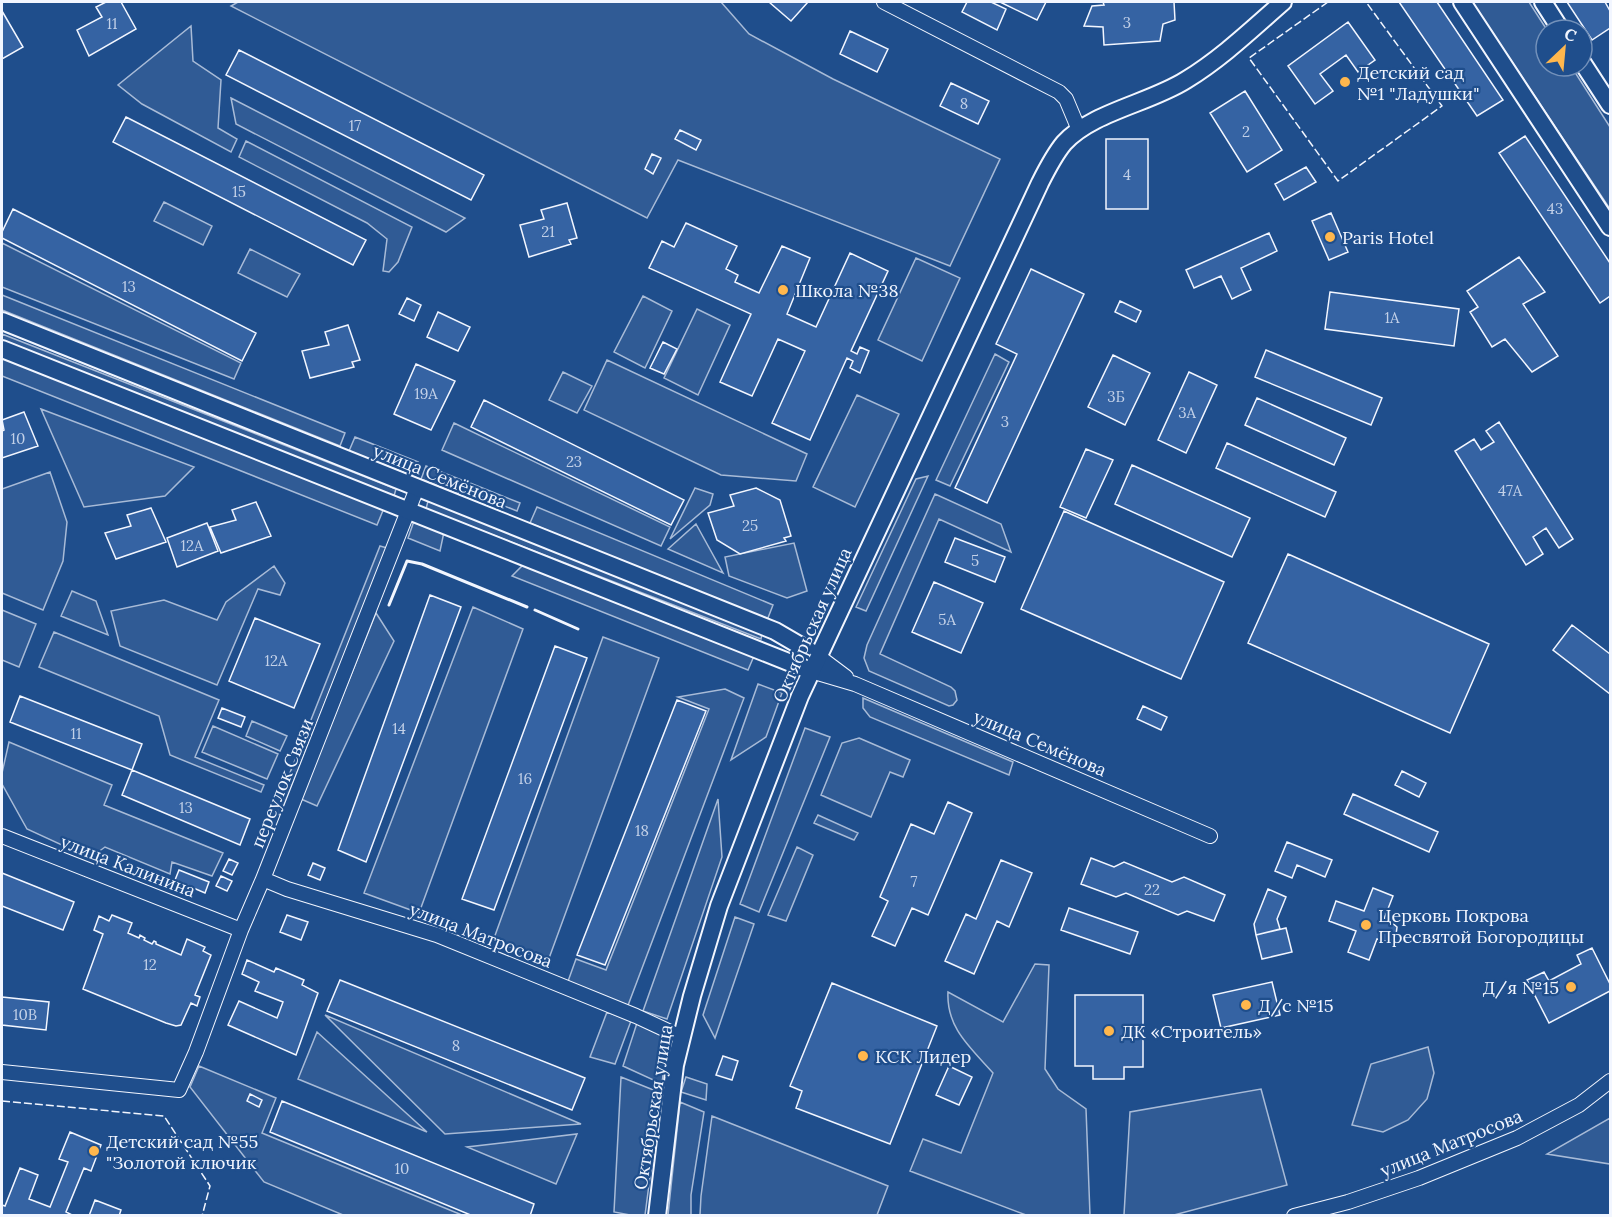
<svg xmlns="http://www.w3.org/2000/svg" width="1612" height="1217" font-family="Lora,serif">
	<rect width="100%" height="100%" fill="#1f4e8c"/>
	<path fill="#305b95" stroke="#a8bbd7" stroke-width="1.5" d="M238 2H721L749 34 833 79 1000 159 950 266 678 160 647 218 231 6Z
		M1472 2H1529L1547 30 1546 66H1571L1610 127V209Z
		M191 26 193 61 221 80 218 128 237 139 231 152 142 104 118 85Z
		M231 98 465 218 446 232 236 124Z
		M246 141 412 227 398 262 389 272 383 271 387 239 367 223 239 157Z
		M164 202 212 226 203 245 154 221Z
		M2 243 241 363 234 379 2 287Z
		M250 249 300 274 287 297 238 273Z
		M916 258 960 278 922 361 878 340Z
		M2 295 345 433 340 446 2 310Z
		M643 296 672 311 645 368 614 352Z
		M697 309 730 325 698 395 664 378Z
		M2 334 396 489 394 496 2 343Z
		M995 354 1009 362 950 486 936 480Z
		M2 356 384 508 377 525 2 376Z
		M607 360 807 454 796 481 721 475 584 410Z
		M563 372 592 386 577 413 549 400Z
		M857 395 899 414 855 507 813 487Z
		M41 409 194 467 165 496 84 507Z
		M454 423 670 527 661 546 442 450Z
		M355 437 418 462 412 476 349 451Z
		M426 466 464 481 458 494 421 479Z
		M50 472 67 522 63 561 43 610 2 593V489Z
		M928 476 866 611 856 607 916 479Z
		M470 483 520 503 517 511 467 491Z
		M695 488 713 494 710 505 670 539Z
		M935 494 1001 524 1011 552 939 519 880 654 951 687 955 691 957 700 953 705 949 706 869 671 864 658 867 645Z
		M428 501 762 634 761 639 426 509Z
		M537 507 773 605 766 623 530 523Z
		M414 521 444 532 440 551 408 538Z
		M696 524 723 573 668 549Z
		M794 543 807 591 787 598 729 576 725 557Z
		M380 546 387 548 280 815 274 813Z
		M528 560 754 656 748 670 512 576Z
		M274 566 285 583 280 595 258 589 217 685 120 646 111 611 164 600 217 620 226 602Z
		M72 591 96 601 108 635 61 616Z
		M473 607 523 629 419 913 364 893Z
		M2 610 36 624 19 667 2 660Z
		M376 613 394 641 317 806 301 799Z
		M54 632 219 700 195 757 264 785 261 792 170 755 159 716 39 667Z
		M603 637 659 658 548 961 493 941Z
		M758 684 782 693 766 737 731 760Z
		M725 689 744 698 627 1008 567 984 576 959 606 970 709 709 678 697Z
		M863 698 1013 762 1009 775 870 717 863 708Z
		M252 721 287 736 280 751 246 736Z
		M213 726 278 754 267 779 202 752Z
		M805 728 830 737 759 912 740 904Z
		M859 738 910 760 903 777 890 772 871 817 821 795 842 743Z
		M9 742 112 785 104 805 223 853 212 876 172 862 170 874 105 847 90 858 27 829 2 784V773Z
		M718 799 722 857 667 1019 643 1011Z
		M818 815 858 833 854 840 814 823Z
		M797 847 813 855 786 921 768 915Z
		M735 917 754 924 715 1038 703 1015Z
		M1035 964 1049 965 1045 1069 1058 1089 1086 1109 1090 1215H1026L910 1171 923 1139 961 1153 993 1073C971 1048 946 1028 948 992L1003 1022Z
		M607 1012 631 1021 615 1064 590 1057Z
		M325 1015 581 1124 445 1134Z
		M637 1023 667 1036 662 1084 623 1066Z
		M317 1032 427 1132 298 1079Z
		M1428 1047 1434 1073 1427 1099 1408 1120 1383 1132 1352 1125 1371 1064Z
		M199 1066 276 1098 262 1133 462 1215H343L264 1182 190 1087Z
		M621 1077 661 1093 645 1215H630L614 1212Z
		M686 1077 707 1084 706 1100 681 1092Z
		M1261 1089 1287 1185 1174 1215H1124L1130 1112Z
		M680 1102 704 1112 691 1195V1215H668Z
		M712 1116 888 1186 877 1215H700L701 1196Z
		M1610 1118V1164L1547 1154Z
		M577 1134 556 1184 467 1147Z"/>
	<path fill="#3563a3" stroke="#f2f6ff" stroke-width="1.5" d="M106 2H121L136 29 89 56 77 30 102 17 96 7Z
		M769 2H808L791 21Z
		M967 2H991L1006 9 997 30 962 12Z
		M1000 2H1046L1037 20Z
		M1103 2H1174L1175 20 1163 24 1160 41 1104 45 1103 27 1084 26 1092 6 1104 5Z
		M1399 2H1437L1503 100 1477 116Z
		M1567 2H1605L1610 11V28L1592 40Z
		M2 11 23 47 2 59Z
		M1348 22 1375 60 1358 72 1346 55 1320 74 1333 91 1315 104 1288 66Z
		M850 31 888 49 877 72 840 54Z
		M239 50 484 175 471 200 226 75Z
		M951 83 989 101 978 124 940 106Z
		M1245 91 1282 150 1247 172 1210 113Z
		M126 117 366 240 353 265 113 142Z
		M680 130 701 140 696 150 675 139Z
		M1525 136 1610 263V296L1600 303 1499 153Z
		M1106 139H1148V209H1106Z
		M652 154 661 158 653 174 645 169Z
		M1306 167 1316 182 1284 200 1275 184Z
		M567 203 577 238 569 240 571 244 529 257 520 225 544 219 541 210Z
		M13 209 256 333 242 361 2 238V232Z
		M1331 213 1348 252 1329 260 1312 221Z
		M686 223 737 246 726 269 738 275 735 282 759 293 782 246 810 258 787 314 816 327 850 253 888 271 851 351 857 354 860 347 869 351 860 373 850 368 853 361 847 358 810 440 772 423 805 351 778 339 752 396 720 382 751 314 649 268 662 241 674 247Z
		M1269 233 1277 251 1241 268 1251 290 1232 299 1221 276 1194 288 1186 270Z
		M1519 257 1545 292 1523 304 1558 356 1532 372 1505 339 1492 347 1470 312 1478 307 1467 291Z
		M1031 269 1084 294 987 503 955 488 1017 354 996 344Z
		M1330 292 1459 309 1454 346 1325 329Z
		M407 298 421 305 414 321 399 314Z
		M1120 301 1141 311 1136 322 1115 312Z
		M438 312 470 327 458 351 427 337Z
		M348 325 360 360 352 362 354 367 310 378 302 351 329 345 325 332Z
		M663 342 677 349 664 374 650 368Z
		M1266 350 1382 398 1371 425 1255 377Z
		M1113 355 1150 373 1125 425 1088 407Z
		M416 364 455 381 431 430 394 414Z
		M1189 372 1217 385 1186 453 1158 440Z
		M1257 398 1346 438 1334 465 1245 425Z
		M484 400 684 500 671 525 471 427Z
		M24 412 38 446 2 458V431L4 430 2 420Z
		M1499 422 1573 539 1559 548 1546 528 1533 537 1543 554 1526 565 1455 451 1474 439 1481 450 1494 442 1486 431Z
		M1227 443 1336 492 1325 517 1216 468Z
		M1086 449 1113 460 1086 518 1060 507Z
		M1132 465 1250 518 1232 557 1115 504Z
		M756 488 780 500 791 536 784 538 786 541 740 554 717 540 708 513 734 506 730 495Z
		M256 502 271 536 221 553 210 527 236 520 232 510Z
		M151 508 166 542 116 559 105 533 131 526 127 515Z
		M1064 511 1224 582 1181 679 1021 609Z
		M207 523 218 551 177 567 167 538Z
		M955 538 1005 557 995 582 945 562Z
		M1288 554 1489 644 1450 733 1248 643Z
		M934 582 983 603 961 653 912 632Z
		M430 595 461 607 366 862 338 850Z
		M255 618 320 644 294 708 229 681Z
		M1572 625 1610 654V694L1553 650Z
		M555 646 587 658 494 910 462 899Z
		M20 696 142 744 132 770 10 722Z
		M677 700 706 711 605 965 577 955Z
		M1143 706 1167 717 1161 730 1137 719Z
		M222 708 245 717 241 727 218 718Z
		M132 770 250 819 240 845 122 795Z
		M1402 771 1426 783 1419 797 1395 785Z
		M1353 794 1438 832 1429 852 1344 814Z
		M948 802 972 813 928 915 912 908 895 946 872 936 888 901 880 897 911 824 934 834Z
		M1287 842 1332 860 1325 877 1297 865 1292 878 1275 871Z
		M1091 858 1114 867 1124 862 1172 882 1184 877 1225 895 1214 921 1187 911 1178 915 1126 893 1116 897 1081 884Z
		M229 859 238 863 232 875 223 871Z
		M1001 860 1032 873 1009 927 997 921 974 974 945 961 966 914 976 919Z
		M313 863 325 868 320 880 308 875Z
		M179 870 209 882 205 893 175 880Z
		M2 873 74 902 63 930 2 906Z
		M221 876 232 881 227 891 216 886Z
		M1373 888 1393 896 1384 919 1391 922 1397 927 1396 935 1391 941H1384L1377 939 1369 960 1348 952 1356 931 1329 921 1336 901 1364 911Z
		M1268 889 1286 897 1277 919 1280 929 1256 935 1254 924Z
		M1069 908 1138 932 1130 954 1061 930Z
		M112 915 132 923 128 933 139 938 140 935 145 938 144 940 152 944 154 941 156 942V944L181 955 187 939 205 947 203 951 211 955 195 995 200 997 197 1006 191 1003 181 1025 176 1026 166 1023 83 989 103 934 94 930 99 916 109 921Z
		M287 915 308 922 301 940 280 932Z
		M1286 928 1292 952 1262 959 1256 935Z
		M1592 948 1610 984V991L1549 1023 1527 980 1544 972 1549 981 1581 964 1577 955Z
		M247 960 274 972 276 968 304 980 302 985 318 993 296 1055 228 1025 239 1001 277 1018 283 1002 255 991 259 982 242 974Z
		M340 980 585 1078 572 1110 327 1011Z
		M1272 982 1280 1015 1221 1028 1213 995Z
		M832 983 937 1026 890 1144 796 1108 802 1091 790 1086Z
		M1075 995H1143V1067H1124V1079H1093V1066H1075Z
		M2 997 49 1002 46 1030 2 1025Z
		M723 1056 738 1061 732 1080 716 1075Z
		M949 1066 972 1077 959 1105 936 1095Z
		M250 1094 262 1100 259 1107 247 1101Z
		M282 1101 534 1204 530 1216H473L270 1132Z
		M70 1132 101 1145 91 1171 84 1168 66 1212 74 1216H2V1205L5 1206 20 1168 38 1175 29 1199 50 1207 68 1162 59 1159Z
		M95 1200 121 1210 119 1216H89Z"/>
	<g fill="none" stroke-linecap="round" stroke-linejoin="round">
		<g stroke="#f2f6ff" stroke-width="16">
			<path id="minor" d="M884 2 1059 92 1066 99 1079 130
				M818 656 846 677
				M811 671 855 684 1210 836
				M2 836 241 930
				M263 879 287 889 437 935 636 1016 681 1037
				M2 1072 179 1090 196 1052 241 930 263 879 417 488
				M1294 1216 1348 1202 1419 1178 1517 1138 1579 1105 1610 1081"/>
		</g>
		<g stroke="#f2f6ff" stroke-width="20">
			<path id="tertiary" d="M1462 2 1610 227
				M1543 2 1561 30
				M1582 62 1610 105
				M2 321 775 631 818 656
				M2 349 811 671
				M657 1216 675 1065 692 996 719 906 800 696 1040 183C1047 169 1054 155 1064 143 1092 112 1150 103 1186 80 1222 58 1252 29 1283 2"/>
		</g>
		<use href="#minor" stroke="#1f4e8c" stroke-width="14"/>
		<use href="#tertiary" stroke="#1f4e8c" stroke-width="16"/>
		<path stroke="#f2f6ff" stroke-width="1.5" stroke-dasharray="8 3" stroke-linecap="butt" d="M1328 2 1249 58 1338 181 1442 106 1366 2
			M2 1101 164 1116 210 1186 202 1216"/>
		<path stroke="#f2f6ff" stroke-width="3" d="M389 605 407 561 422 564 527 607
			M535 610 578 629"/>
	</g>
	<g fill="#ffb74d" stroke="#1f4e8c" stroke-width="2">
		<circle cx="1345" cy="82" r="6"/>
		<circle cx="1330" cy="237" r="6"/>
		<circle cx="783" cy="290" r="6"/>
		<circle cx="1366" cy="925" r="6"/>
		<circle cx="1571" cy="987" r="6"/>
		<circle cx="1246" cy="1005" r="6"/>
		<circle cx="1109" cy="1031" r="6"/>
		<circle cx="863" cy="1056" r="6"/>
		<circle cx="94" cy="1151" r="6"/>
	</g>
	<g text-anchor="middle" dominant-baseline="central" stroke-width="4.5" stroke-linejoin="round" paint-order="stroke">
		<g font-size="15" fill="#c3d1e8">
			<text x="1127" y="22">3</text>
			<text x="112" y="23">11</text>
			<text x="964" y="103">8</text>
			<text x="355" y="125">17</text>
			<text x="1246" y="131">2</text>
			<text x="1127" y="174">4</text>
			<text x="239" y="191">15</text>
			<text x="1555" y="208">43</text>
			<text x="548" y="231">21</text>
			<text x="129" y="286">13</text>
			<text x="1392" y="317">1А</text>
			<text x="426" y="393">19А</text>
			<text x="1116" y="396">3Б</text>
			<text x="1187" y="412">3А</text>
			<text x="1005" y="421">3</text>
			<text x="18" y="438">10</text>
			<text x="574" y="461">23</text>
			<text x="1510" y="490">47А</text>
			<text x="750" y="525">25</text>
			<text x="192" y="545">12А</text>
			<text x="975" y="560">5</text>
			<text x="947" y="619">5А</text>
			<text x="276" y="660">12А</text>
			<text x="399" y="728">14</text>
			<text x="76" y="733">11</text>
			<text x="525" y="778">16</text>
			<text x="186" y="807">13</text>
			<text x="642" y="830">18</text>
			<text x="914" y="881">7</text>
			<text x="1152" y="889">22</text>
			<text x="150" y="964">12</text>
			<text x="25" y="1014">10В</text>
			<text x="456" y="1045">8</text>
			<text x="402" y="1168">10</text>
		</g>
		<g font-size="18" fill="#f2f6ff" stroke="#1f4e8c" text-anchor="start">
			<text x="1357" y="72">Детский сад<tspan x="1357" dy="21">№1 "Ладушки"</tspan></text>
			<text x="1342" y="237">Paris Hotel</text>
			<text x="795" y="290">Школа №38</text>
			<text x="1378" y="915">Церковь Покрова<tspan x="1378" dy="21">Пресвятой Богородицы</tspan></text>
			<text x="1559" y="987" text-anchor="end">Д/я №15</text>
			<text x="1258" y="1005">Д/с №15</text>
			<text x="1121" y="1031">ДК «Строитель»</text>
			<text x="875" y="1056">КСК Лидер</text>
			<text x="106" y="1141">Детский сад №55<tspan x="106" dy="21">"Золотой ключик</tspan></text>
		</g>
		<g font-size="18" fill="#f2f6ff" stroke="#1f4e8c">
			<text transform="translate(440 476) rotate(22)">улица Семёнова</text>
			<text transform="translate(812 625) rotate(-66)">Октябрьская улица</text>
			<text transform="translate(1040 743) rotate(23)">улица Семёнова</text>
			<text transform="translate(282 783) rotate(-68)">переулок Связи</text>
			<text transform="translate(128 866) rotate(21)">улица Калинина</text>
			<text transform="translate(481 935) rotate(21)">улица Матросова</text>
			<text transform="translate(653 1107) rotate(-81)">Октябрьская улица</text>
			<text transform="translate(1451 1143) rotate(-22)">улица Матросова</text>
		</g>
	</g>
	<rect width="1612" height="1217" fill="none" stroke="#f2f6ff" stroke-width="6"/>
	<g transform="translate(1564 48) rotate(26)"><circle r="28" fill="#1f4e8c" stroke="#7391ba" stroke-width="1.5"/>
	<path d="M0-4.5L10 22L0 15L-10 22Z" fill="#ffb74d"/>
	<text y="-9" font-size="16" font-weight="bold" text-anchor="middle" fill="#f2f6ff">С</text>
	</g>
</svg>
